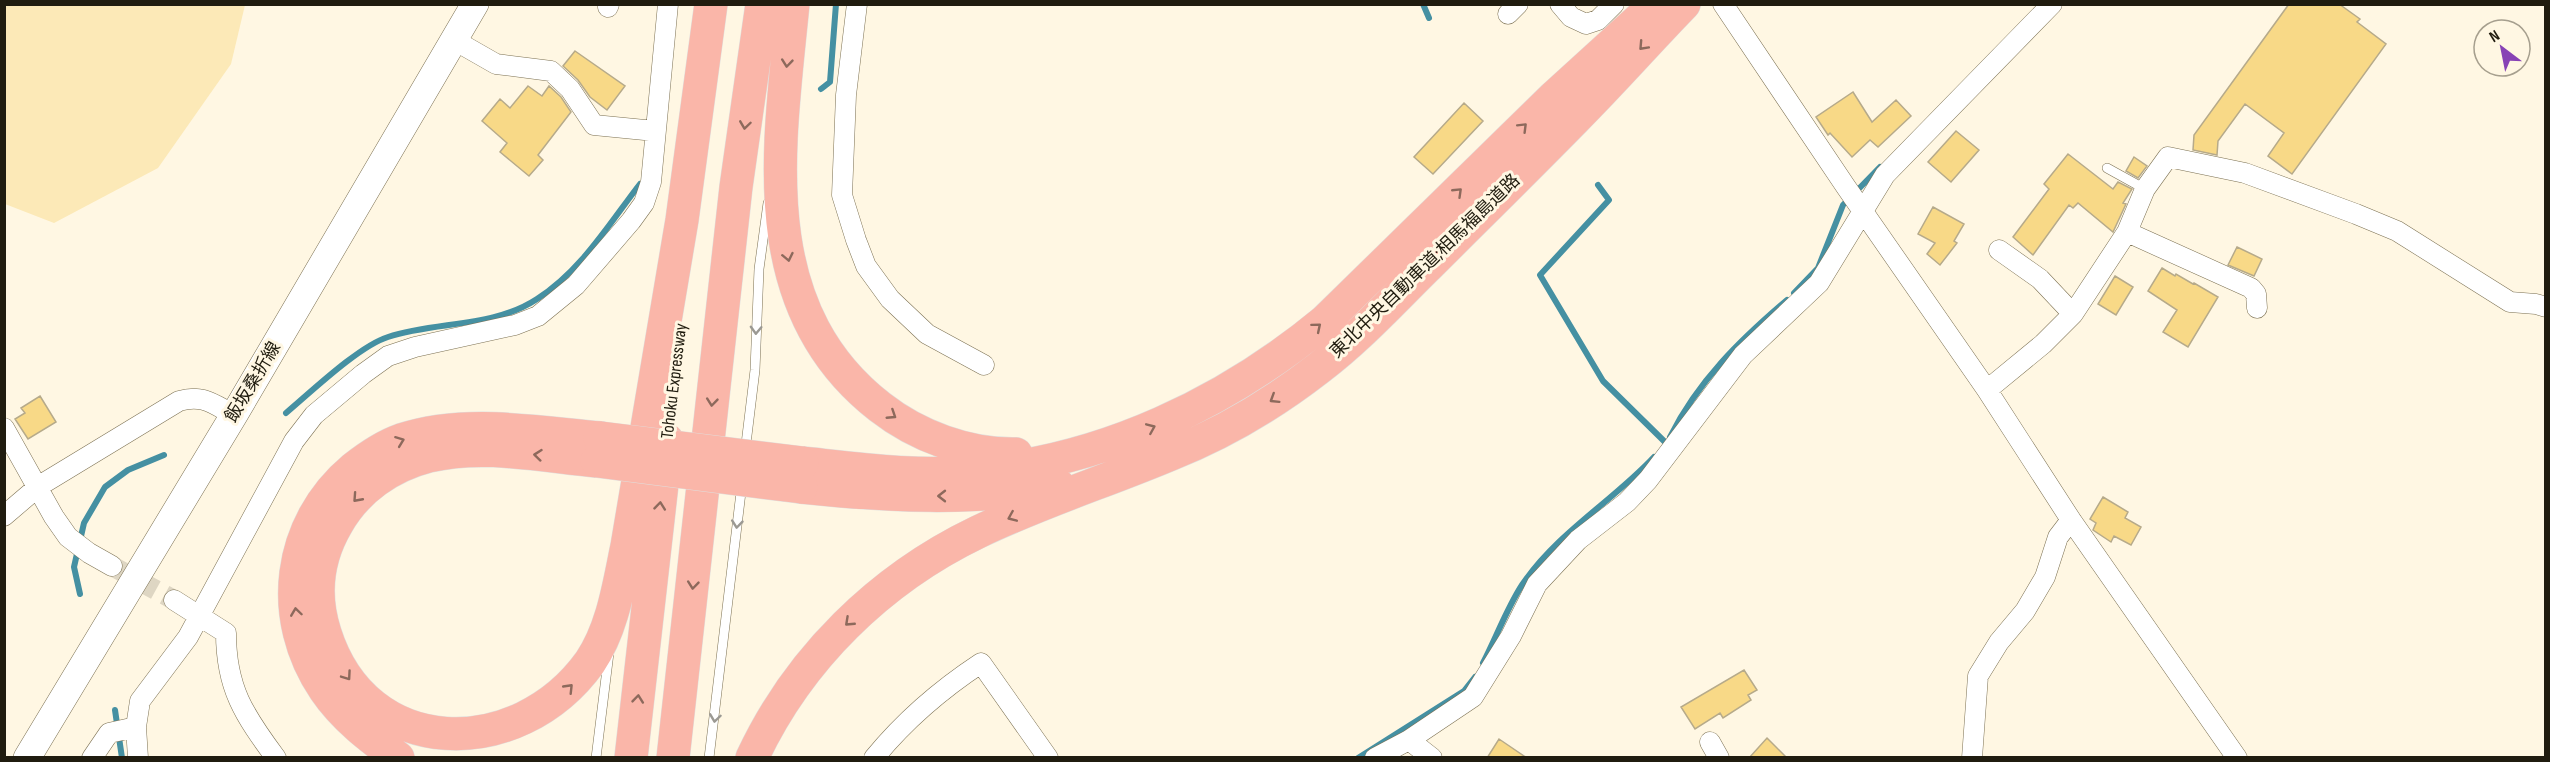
<svg xmlns="http://www.w3.org/2000/svg" width="2550" height="762" font-family="'Sofia Sans Condensed','Noto Sans JP',sans-serif">
	<rect width="100%" height="100%" fill="#fff7e3"/>
	<path fill="#fce9b7" d="M4 5 5 4 245 5 231 64 158 168 54 223 5 204Z"/>
	<g fill="none" stroke-linecap="round" stroke-linejoin="round">
		<path stroke="#4590a2" stroke-width="6" d="M1423 4 1429 18
			M821 89 830 82 836 4
			M1598 185 1609 200 1540 275 1603 381 1666 443
			M1794 293 1818 268 1843 205 1880 167
			M286 413C311 392 359 346 388 337 437 321 493 328 537 299 581 271 609 224 640 184
			M1670 437C1698 381 1740 340 1787 300
			M80 594 74 567 84 523 105 487 128 470 164 455
			M1483 663C1496 638 1507 608 1522 585 1557 533 1613 501 1654 457
			M115 710 122 758
			M1358 758 1464 691 1475 677"/>
	</g>
	<path fill="#f8d987" stroke="#b6aa8a" stroke-width="1.5" d="M2289 4H2339L2360 19 2357 22 2386 44 2292 174 2268 156 2284 133 2245 104 2218 141 2217 155 2193 150 2194 135Z
		M575 51 625 86 607 110 590 97 578 80 563 66Z
		M528 86 542 96 549 86 561 97 571 112 538 155 543 160 529 176 500 152 507 143 482 121 500 99 510 108Z
		M1853 92 1872 122 1896 100 1911 116 1878 147 1870 140 1852 157 1830 133 1828 135 1816 117Z
		M1464 103 1483 121 1433 174 1414 157Z
		M1956 131 1979 150 1951 182 1928 162Z
		M2068 154 2113 189 2118 182 2132 189 2123 203 2126 204 2113 232 2078 203 2073 208 2069 205 2033 255 2013 237 2049 189 2044 184Z
		M2134 157 2147 166 2138 178 2126 171Z
		M1933 207 1964 224 1954 241 1957 243 1940 265 1927 254 1935 243 1918 234Z
		M2237 247 2262 259 2254 276 2228 265Z
		M2162 268 2175 276 2176 274 2193 284 2194 283 2218 297 2188 347 2163 332 2177 310 2148 291Z
		M2115 276 2133 287 2116 315 2098 304Z
		M40 396 56 422 28 439 15 419 25 413 21 408Z
		M2103 497 2128 512 2125 518 2141 527 2131 545 2114 536 2111 542 2093 530 2096 523 2090 519Z
		M1744 670 1757 690 1748 695 1751 700 1723 718 1720 713 1695 729 1681 707Z
		M1767 738 1787 758H1749Z
		M1499 739 1527 758H1487Z"/>
	<g fill="none" stroke-linecap="round" stroke-linejoin="round">
		<path stroke="#ded6c3" stroke-width="20" stroke-dasharray="20 10" stroke-linecap="butt" d="M112 566 174 600"/>
		<g stroke="#7c7153" stroke-width="10">
			<path id="lane" d="M2107 168 2145 189
				M745 452 755 370 759 269 768 203
				M596 758 609 653
				M709 758 742 484"/>
		</g>
		<g stroke="#7c7153" stroke-width="21">
			<path id="street" d="M857 4 846 95 842 195 856 240 866 266 890 299 927 334 984 365
				M1560 4 1571 17 1586 24 1598 20 1614 4
				M1723 4 1846 187 1987 390 2071 520 2237 758
				M608 7 609 4
				M1508 14 1518 4
				M454 40 496 64 551 71 570 89 594 125 655 131
				M2127 232 2251 288 2256 294 2257 308
				M1999 250 2040 279 2073 314
				M1987 390 2043 344 2073 314 2127 232 2145 189 2168 157 2245 173 2356 214 2397 231 2510 302 2536 304 2546 307
				M4 428 54 517 68 537 89 553 112 566
				M4 516 39 486 179 401C203 394 213 404 234 415
				M174 600 226 633C226 688 244 715 276 758
				M1409 740 1432 758
				M1710 742 1719 758
				M92 758 109 733 136 727
				M138 758 136 727 140 701 188 637 294 441 314 415 363 374 388 356 415 347 515 325 538 316 576 285 631 221 644 203 651 182 668 4
				M874 758C905 720 940 690 981 663L1048 758
				M1375 758 1409 740 1473 697 1511 636 1537 584 1578 540 1627 502 1648 480 1743 355 1819 283 1885 175 2052 4
				M1972 758 1978 676 1999 642 2025 611 2045 577 2058 537 2071 520"/>
		</g>
		<g stroke="#7c7153" stroke-width="28">
			<path id="secondary" d="M27 758 234 415 475 4"/>
		</g>
		<g stroke="#e0dfdd" stroke-width="34">
			<path id="highway" d="M793 4C779 147 751 307 880 407 917 436 968 455 1016 454
				M597 461C543 456 483 443 429 456 390 466 357 489 337 524 317 558 313 596 325 633 366 762 518 762 590 662 613 628 619 584 627 546L682 220 711 4
				M802 463C859 469 917 477 975 472 1104 461 1226 403 1325 321L1554 97 1654 6
				M801 487C887 496 972 501 1058 485
				M398 758C371 738 344 718 325 690 276 618 287 524 354 468 368 457 384 446 401 440 465 419 534 432 600 438
				M631 758 667 440
				M673 758 736 187 762 4
				M752 758C798 659 880 579 978 532 1040 502 1107 481 1171 454 1224 433 1274 403 1319 368 1360 337 1395 298 1431 263 1479 215 1527 168 1574 120 1612 82 1647 42 1684 4"/>
		</g>
		<use href="#lane" stroke="#fff" stroke-width="9"/>
		<use href="#street" stroke="#fff" stroke-width="20"/>
		<use href="#secondary" stroke="#fff" stroke-width="27"/>
		<use href="#highway" stroke="#fab6a9" stroke-width="33"/>
		<g stroke="#e0dfdd" stroke-width="34" stroke-linecap="butt">
			<path id="highway-bridge" d="M600 438 802 463
				M597 461 801 487"/>
		</g>
		<use href="#highway-bridge" stroke="#fab6a9" stroke-width="33"/>
	</g>
	<defs><path id="oneway-chevron" d="M-2-3.5L2.5 0L-2 3.5" fill="none" stroke-width="1.6" stroke-linecap="round" stroke-linejoin="round" transform="scale(1.5)"/></defs>
	<g stroke="#8d695c">
		<use href="#oneway-chevron" transform="translate(1643 46) rotate(133)"/>
		<use href="#oneway-chevron" transform="translate(787 63) rotate(96)"/>
		<use href="#oneway-chevron" transform="translate(745 125) rotate(98)"/>
		<use href="#oneway-chevron" transform="translate(1523 127) rotate(-45)"/>
		<use href="#oneway-chevron" transform="translate(1458 192) rotate(-44)"/>
		<use href="#oneway-chevron" transform="translate(788 257) rotate(78)"/>
		<use href="#oneway-chevron" transform="translate(1317 327) rotate(-40)"/>
		<use href="#oneway-chevron" transform="translate(1274 399) rotate(148)"/>
		<use href="#oneway-chevron" transform="translate(712 402) rotate(96)"/>
		<use href="#oneway-chevron" transform="translate(892 415) rotate(33)"/>
		<use href="#oneway-chevron" transform="translate(1151 428) rotate(-23)"/>
		<use href="#oneway-chevron" transform="translate(400 441) rotate(-21)"/>
		<use href="#oneway-chevron" transform="translate(538 455) rotate(-174)"/>
		<use href="#oneway-chevron" transform="translate(942 496) rotate(-180)"/>
		<use href="#oneway-chevron" transform="translate(357 498) rotate(132)"/>
		<use href="#oneway-chevron" transform="translate(660 506) rotate(-84)"/>
		<use href="#oneway-chevron" transform="translate(1012 517) rotate(157)"/>
		<use href="#oneway-chevron" transform="translate(693 585) rotate(96)"/>
		<use href="#oneway-chevron" transform="translate(296 612) rotate(-98)"/>
		<use href="#oneway-chevron" transform="translate(849 622) rotate(137)"/>
		<use href="#oneway-chevron" transform="translate(347 676) rotate(55)"/>
		<use href="#oneway-chevron" transform="translate(569 688) rotate(-46)"/>
		<use href="#oneway-chevron" transform="translate(638 699) rotate(-84)"/>
	</g>
	<g stroke="#9b9993">
		<use href="#oneway-chevron" transform="translate(756 330) rotate(92)"/>
		<use href="#oneway-chevron" transform="translate(737 524) rotate(96)"/>
		<use href="#oneway-chevron" transform="translate(715 718) rotate(98)"/>
	</g>
	<g text-anchor="middle" dominant-baseline="central" stroke-width="6" stroke-linejoin="round" paint-order="stroke">
		<g font-size="18" fill="#201c0f" stroke="#fff7e3">
			<text transform="translate(1425 266) rotate(-44)">東北中央自動車道;相馬福島道路</text>
			<text transform="translate(674 381) rotate(-83)">Tohoku Expressway</text>
			<text transform="translate(253 382) rotate(-59)">飯坂桑折線</text>
		</g>
	</g>
	<rect width="2550" height="762" fill="none" stroke="#201c0f" stroke-width="12"/>
	<g transform="translate(2502 48) rotate(328)"><circle r="28" fill="#fff7e3" stroke="#a69f8e" stroke-width="1.5"/>
	<path d="M0-4.5L10 22L0 15L-10 22Z" fill="#8742b5"/>
	<text y="-9" font-size="16" font-weight="bold" text-anchor="middle" fill="#201c0f">N</text>
	</g>
</svg>
